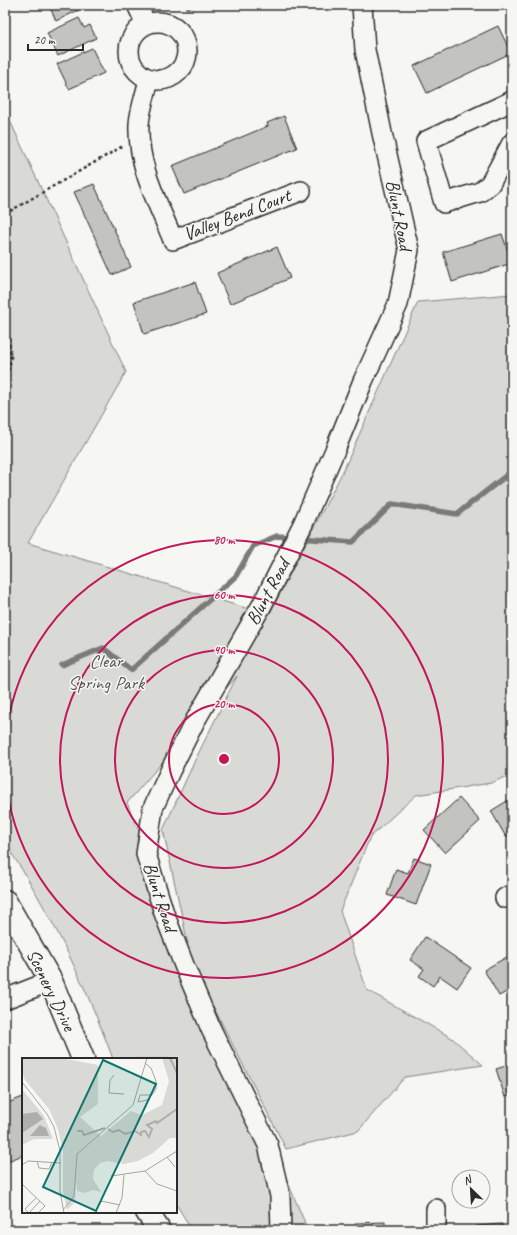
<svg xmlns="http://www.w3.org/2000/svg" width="517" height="1235" font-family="Caveat,sans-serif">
	<rect width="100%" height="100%" fill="#f6f6f2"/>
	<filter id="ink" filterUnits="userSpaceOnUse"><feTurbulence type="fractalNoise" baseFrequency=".025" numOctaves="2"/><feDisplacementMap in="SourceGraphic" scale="8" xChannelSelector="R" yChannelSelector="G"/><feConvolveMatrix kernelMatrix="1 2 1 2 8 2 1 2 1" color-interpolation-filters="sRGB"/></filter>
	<g filter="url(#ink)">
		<path fill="#d9d9d5" stroke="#828280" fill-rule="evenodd" d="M5 110 126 372 28 543 269 615 344 469 418 302 512 294V774L491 783 416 795 370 837 340 911 367 990 452 1038 483 1065 405 1077 358 1131 286 1149 213 1006 308 1230H192L176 1204V1059H113C85 983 50 911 5 843ZM237 676 196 758 163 830 188 944 127 803Z"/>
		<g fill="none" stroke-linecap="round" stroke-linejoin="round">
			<path stroke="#7a7a78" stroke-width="5.5" d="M300 538 353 542 392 504 457 514 507 475 512 469
				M62 665 103 648 131 670 236 576 253 546 277 536 292 537"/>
		</g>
		<path fill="#c3c3c0" stroke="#2b2b2b" d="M49 5H81L83 8 56 21Z
			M186 5H195L187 9Z
			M446 5H457L450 11Z
			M79 18 84 28 90 25 96 38 58 56 47 33Z
			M498 26 511 53 427 93 414 66Z
			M92 48 104 73 69 89 57 64Z
			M284 116 297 148 184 194 172 166 268 126 267 123Z
			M94 184 131 267 112 275 74 192Z
			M502 234 512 263 452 282 443 252Z
			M277 247 290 278 230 304 217 273Z
			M195 282 206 314 144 334 134 302Z
			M459 798 480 821 445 853 424 830Z
			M512 798V833L506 837 491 811Z
			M414 858 431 864 416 905 387 895 396 869 408 873Z
			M425 937 471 968 457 988 440 976 433 986 419 976 424 969 410 960Z
			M512 954V989L499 996 484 970Z
			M512 1064V1095L505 1097 496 1069Z
			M23 1097V1155L5 1162V1104Z
			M385 1222V1230H356V1223Z
			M502 1224 503 1230H476V1226Z"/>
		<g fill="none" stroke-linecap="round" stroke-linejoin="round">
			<g stroke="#2b2b2b" stroke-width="22">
				<path id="minor" d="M137 5 146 24
					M129 51a29 29 0 1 1 58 0a29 29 0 1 1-58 0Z
					M149 79C146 94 140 109 139 124 137 165 158 203 173 240L301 191
					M512 101 426 141 444 203 480 192 490 184 512 143
					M505 898 512 894
					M5 999 51 981
					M281 1230 280 1196 268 1145 211 1029 184 965 164 913 146 854 153 808 171 769 195 721 262 605 303 524 335 450 363 381 398 304 409 250 382 133 365 50 362 5
					M436 1230V1209"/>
			</g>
			<g stroke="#2b2b2b" stroke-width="25">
				<path id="tertiary" d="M5 901 51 981 83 1059
					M147 1212 159 1230"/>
			</g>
			<path stroke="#2b2b2b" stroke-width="2.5" stroke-dasharray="3 3" stroke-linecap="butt" d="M5 214 123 146
				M5 314 11 358 5 385"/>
			<use href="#minor" stroke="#f6f6f2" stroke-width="19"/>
			<use href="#tertiary" stroke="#f6f6f2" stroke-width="22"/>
		</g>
	</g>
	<g fill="none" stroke="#c2185b" stroke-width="2">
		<circle cx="224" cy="759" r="55"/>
		<circle cx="224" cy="759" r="109"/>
		<circle cx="224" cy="759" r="164"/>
		<path d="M5 757A219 219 0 1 1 5 761"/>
	</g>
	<g text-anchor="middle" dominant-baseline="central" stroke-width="3" stroke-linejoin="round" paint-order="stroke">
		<g font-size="19" fill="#2b2b2b" stroke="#f6f6f2">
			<text transform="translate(237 215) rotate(-21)">Valley Bend Court</text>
			<text transform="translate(399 215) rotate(79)">Blunt Road</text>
			<text transform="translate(268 592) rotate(-62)">Blunt Road</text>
			<text transform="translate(160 897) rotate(72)">Blunt Road</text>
			<text transform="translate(51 990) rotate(64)">Scenery Drive</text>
		</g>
		<g font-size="19" fill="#565656" stroke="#f6f6f2">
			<text x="106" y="661">Clear<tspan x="106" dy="22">Spring Park</tspan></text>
		</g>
	</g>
	<g transform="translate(22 1058)">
		<rect width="155" height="155" fill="#f6f6f2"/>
		<path d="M0 0H39L76 7V46L58 59 79 78 109 53 120 57 140 47 147 23 140 0H155V80H148L131 95 116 103 102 106 85 103 78 105 72 112 71 121 79 134 71 132 63 135 55 133 54 123 53 144 45 152 41 133V93L36 71 27 51 3 22 0 14ZM0 31 22 58 31 81H12L0 87Z" fill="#d9d9d5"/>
		<path d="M15 54 21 61 0 75V56ZM18 67 24 70 27 78H8Z" fill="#aeaeab"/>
		<path fill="none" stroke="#aeaeab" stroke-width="2" d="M148 0 155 15M86 71 91 74 97 72 103 76 113 73 119 77V74L123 73 127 79 130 71 125 67 134 63 135 65 155 51M55 73H60L62 77 83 70"/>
		<path fill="none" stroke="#a5a5a2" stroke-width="1" d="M123 5 129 10 134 23V31L130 37 125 42 116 44 118 37H130M92 17 88 22 87 35 102 36M0 24 25 56 32 69 38 93V133L42 155M145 99 153 109M15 103 17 110 27 111 30 104M0 107 6 103 39 105M123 113 135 126 155 133M89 118 123 113 155 93M0 126 23 148 16 155M79 143 98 147M41 152 52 138 55 96 111 47 125 0M7 155 3 151 14 140M7 155 18 143M94 155 100 140 102 117"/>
		<path fill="#0f766e" fill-opacity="0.15" stroke="#0f766e" stroke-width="2" d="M81 2 134 26 74 153 21 129Z"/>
		<rect width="155" height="155" fill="none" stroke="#2b2b2b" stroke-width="2"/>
	</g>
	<circle cx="224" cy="759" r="6" fill="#c2185b" stroke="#f6f6f2" stroke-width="2"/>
	<g font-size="12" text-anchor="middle" font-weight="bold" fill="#c2185b" stroke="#f6f6f2" stroke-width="3" stroke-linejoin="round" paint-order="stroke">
		<text x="224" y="544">80 m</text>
		<text x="224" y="599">60 m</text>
		<text x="224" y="654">40 m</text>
		<text x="224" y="708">20 m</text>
	</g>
	<rect width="517" height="1235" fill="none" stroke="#f6f6f2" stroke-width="20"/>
	<rect x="10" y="10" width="497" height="1215" fill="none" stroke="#2b2b2b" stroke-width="1.5" filter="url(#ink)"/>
	<g transform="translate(471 1189) rotate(335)"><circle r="19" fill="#f6f6f2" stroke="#a5a5a2"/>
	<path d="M0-3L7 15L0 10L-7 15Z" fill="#2b2b2b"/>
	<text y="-6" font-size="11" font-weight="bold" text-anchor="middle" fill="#2b2b2b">N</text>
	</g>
	<path d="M28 44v6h55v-6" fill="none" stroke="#2b2b2b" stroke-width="2"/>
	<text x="34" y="44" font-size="12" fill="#2b2b2b" stroke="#f6f6f2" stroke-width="3" paint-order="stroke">20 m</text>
</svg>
